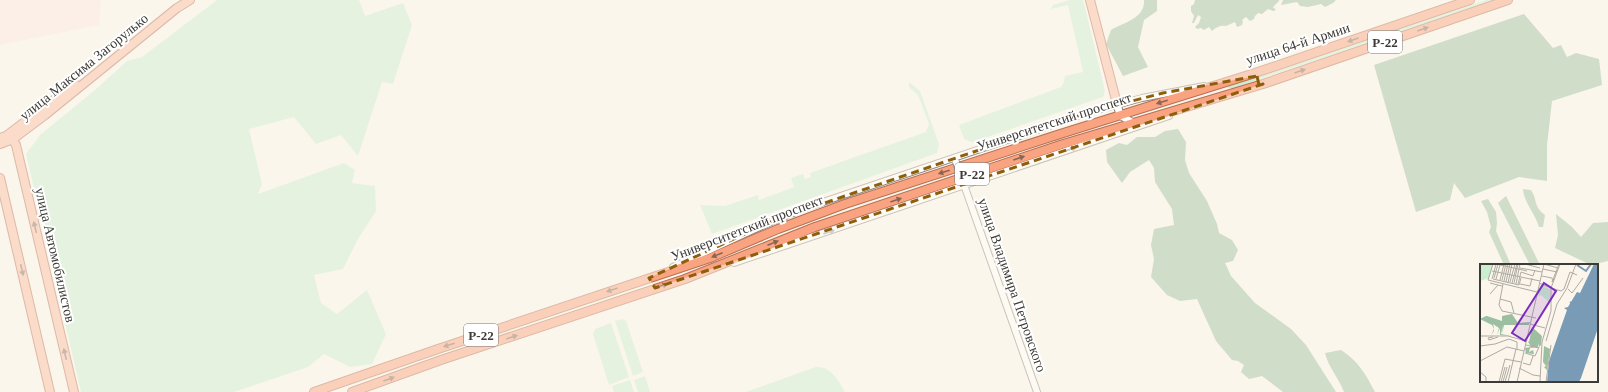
<svg xmlns="http://www.w3.org/2000/svg" width="1608" height="392" font-family="Georgia,serif">
	<rect width="100%" height="100%" fill="#fbf5eb"/>
	<path fill="#fce7e2" d="M0 0H101L99 25 0 45Z"/>
	<path fill="#cbeed1" d="M217 0H359L365 16 403 3 412 25 393 84 382 82 358 156 341 135 316 144 294 117 249 129 262 184 258 194 344 163 355 170 352 183 375 186 376 211 358 239 343 269 314 275 321 303 337 314 367 290 386 334 372 364 350 367 324 354 308 367 234 392H81L26 154 40 135 95 90 127 61 142 57Z
		M1070 0H1083L1084 3 1105 91 1103 97 973 142H971L964 139 959 125 1061 87 1064 82 1065 76 1083 72 1068 5 1051 9 1053 5Z
		M1486 0H1496L1233 88H1227L1232 84Z
		M909 82 920 91 939 144 937 153 712 234 700 205 725 206 758 195 759 200 794 187 791 178 803 174 805 179 811 177 810 173 926 132 929 124 918 95 909 87Z
		M623 319 626 321 643 372 633 376 615 321Z
		M611 323 629 377 609 385 593 334 595 329Z
		M816 367C831 366 838 380 845 392H746Z
		M645 376 650 392H638L634 380Z
		M630 380 634 392H614L612 386Z"/>
	<path fill="#9cbea1" d="M1144 0H1157V11L1144 20 1138 47 1148 67 1123 76 1106 44 1111 30C1124 22 1145 19 1144 0Z
		M1195 0H1279V1L1273 7 1276 10 1273 11 1268 9 1262 14 1258 13 1255 16 1254 19 1250 21 1246 17 1242 20 1243 21 1242 25 1237 27 1235 22 1226 26C1221 25 1216 27 1212 31L1209 27 1204 30 1201 28 1197 29 1195 27 1199 23 1201 17 1198 15 1194 23H1192L1194 16 1191 11V6L1194 4Z
		M1283 0H1336L1333 3 1325 7 1321 4 1308 7 1300 6 1297 2 1281 5Z
		M1524 14 1553 48 1561 45 1567 57 1576 53 1599 59 1602 85 1552 101 1547 145V181L1519 177 1465 198 1454 183 1450 200 1416 212 1374 65Z
		M1178 129 1186 142 1185 160 1189 173 1207 201 1217 224 1219 233 1232 240 1238 250 1233 261 1225 263 1231 276 1255 303 1291 329 1306 345 1336 392H1283L1262 376 1249 379 1241 372 1244 365 1238 361 1232 360 1216 341 1197 299 1180 301 1167 295 1151 277 1154 259 1151 245 1154 229 1174 225 1172 209 1155 182 1154 168 1149 160 1130 172 1122 183 1107 162 1106 150 1119 143 1127 145 1137 137H1155L1165 131Z
		M1523 189 1531 190C1538 201 1533 206 1545 215L1543 227H1539C1535 213 1524 203 1523 189Z
		M1506 196 1540 265H1530L1498 203Z
		M1488 199 1496 212 1497 223 1496 231 1511 265H1504L1489 232 1491 227 1487 212 1481 201Z
		M1556 214 1572 227 1581 237 1593 223 1608 222V261L1591 265 1555 248 1558 235Z
		M1341 350C1359 362 1365 373 1375 392H1344C1339 378 1328 367 1325 353Z"/>
	<g fill="none" stroke-linecap="round" stroke-linejoin="round">
		<g stroke="#8d887f" stroke-width="8">
			<path id="tertiary" d="M963 182 1037 392
				M734 263 1169 116
				M673 267 775 220 808 207 1090 112 1142 98 1204 86"/>
		</g>
		<g stroke="#8d887f" stroke-width="9">
			<path id="secondary" d="M1117 104 1120 115 1133 123"/>
		</g>
		<g stroke="#b77052" stroke-width="10">
			<path id="primary" d="M1090 0 1117 104
				M6 136 75 84
				M0 138 6 136 11 137 16 145 74 392
				M0 144 13 139 45 115 177 8 190 0
				M0 178 50 392"/>
		</g>
		<g stroke="#b77052" stroke-width="10">
			<path id="trunk" d="M314 392 438 349 710 258 778 229 845 204 1057 135 1255 73 1470 0
				M352 392 441 360 685 279 815 227 1060 145 1263 84 1508 0"/>
		</g>
		<use href="#tertiary" stroke="#fff" stroke-width="6"/>
		<use href="#secondary" stroke="#fff" stroke-width="7"/>
		<use href="#primary" stroke="#fbbaa0" stroke-width="8"/>
		<use href="#trunk" stroke="#faa380" stroke-width="8"/>
		<g stroke="#8d887f" stroke-width="8" stroke-linecap="butt">
			<path id="tertiary-bridge" d="M956 162 963 181"/>
		</g>
		<use href="#tertiary-bridge" stroke="#fff" stroke-width="6"/>
	</g>
	<defs><path id="oneway-solid" d="M-6-.8H1V-3.2L6.5 0L1 3.2V.8H-6Z"/></defs>
	<g fill="#896554">
		<use href="#oneway-solid" transform="translate(1423 29) rotate(-19)"/>
		<use href="#oneway-solid" transform="translate(1353 40) rotate(161)"/>
		<use href="#oneway-solid" transform="translate(1300 71) rotate(-19)"/>
		<use href="#oneway-solid" transform="translate(1162 102) rotate(163)"/>
		<use href="#oneway-solid" transform="translate(1019 158) rotate(-19)"/>
		<use href="#oneway-solid" transform="translate(944 172) rotate(162)"/>
		<use href="#oneway-solid" transform="translate(896 200) rotate(-19)"/>
		<use href="#oneway-solid" transform="translate(773 243) rotate(-22)"/>
		<use href="#oneway-solid" transform="translate(717 255) rotate(158)"/>
		<use href="#oneway-solid" transform="translate(662 286) rotate(-18)"/>
		<use href="#oneway-solid" transform="translate(612 290) rotate(161)"/>
		<use href="#oneway-solid" transform="translate(512 337) rotate(-19)"/>
		<use href="#oneway-solid" transform="translate(449 345) rotate(162)"/>
		<use href="#oneway-solid" transform="translate(389 379) rotate(-20)"/>
	</g>
	<g fill="#9e9d9b">
		<use href="#oneway-solid" transform="translate(1071 149) rotate(-19)"/>
		<use href="#oneway-solid" transform="translate(829 232) rotate(-19)"/>
	</g>
	<g fill="#896e61">
		<use href="#oneway-solid" transform="translate(35 227) rotate(-103)"/>
		<use href="#oneway-solid" transform="translate(22 270) rotate(77)"/>
		<use href="#oneway-solid" transform="translate(65 354) rotate(-103)"/>
	</g>
	<path d="M0 0H1608V392H0ZM1257 76 1259 85 1263 84 655 288 649 278 775 220 1090 112 1163 93Z" fill="#fbf5eb" fill-opacity=".55" fill-rule="evenodd"/>
	<path fill="none" stroke="#8f5e0a" stroke-width="3" stroke-dasharray="8 5" stroke-linejoin="round" d="M1257 76 1259 85 1263 84 655 288 649 278 775 220 1090 112 1163 93Z"/>
	<g text-anchor="middle" dominant-baseline="central" stroke-width="4" stroke-linejoin="round" paint-order="stroke">
		<g fill="#fff" stroke="#777673" stroke-width="1">
			<rect x="1368" y="31" width="34" height="22" rx="3"/>
			<rect x="955" y="163" width="34" height="22" rx="3"/>
			<rect x="464" y="324" width="34" height="22" rx="3"/>
		</g>
		<g font-size="13" font-weight="bold" fill="#3d3b37">
			<text x="1385" y="42">Р-22</text>
			<text x="972" y="174">Р-22</text>
			<text x="481" y="335">Р-22</text>
		</g>
		<g font-size="14" fill="#3d3b37" stroke="#fff">
			<text transform="translate(1298 44) rotate(-18)">улица 64-й Армии</text>
			<text transform="translate(84 67) rotate(-39)">улица Максима Загорулько</text>
			<text transform="translate(1054 122) rotate(-18)">Университетский проспект</text>
			<text transform="translate(747 228) rotate(-21)">Университетский проспект</text>
			<text transform="translate(55 255) rotate(77)">улица Автомобилистов</text>
			<text transform="translate(1012 285) rotate(71)">улица Владимира Петровского</text>
		</g>
	</g>
	<g transform="translate(1480 264)">
		<rect width="118" height="118" fill="#fbf5eb"/>
		<path d="M0 0H13L9 14 0 17ZM60 21 70 25V39L61 31 58 32Z" fill="#cbeed1"/>
		<path d="M32 50 38 59 50 58 49 61H24L22 70 23 61 21 70 32 72 20 71V64L17 71 19 64 13 60 14 64V67L11 71 14 65 12 61 0 55 6 52H0H7L22 57V52ZM52 63 62 72 61 81 59 83V79L58 83 50 84 49 88 53 86 54 90 46 89 45 84 51 83 47 76 49 78ZM64 82 70 85 67 106 64 103 66 102 63 98Z" fill="#9cbea1"/>
		<path d="M114 0H118V64L101 114 99 118H67L69 97 87 46 84 44 88 43 97 28 100 29Z" fill="#7a9bb6"/>
		<path fill="none" stroke="#7a9bb6" stroke-width="2" d="M97 1 106 7 111 0M90 38 118 54"/>
		<path fill="none" stroke="#afaba3" stroke-width="1" d="M13 0 8 16 57 28M45 0 60 4M64 0 78 4M40 4 62 8M63 5 77 8M12 7 60 17M62 12 72 14 73 18M14 14 18 0M12 15 14 8 16 0 47 7M13 15 39 21 41 14M16 15 20 1M74 15 72 18 79 0M20 16 24 0M22 16 26 0M24 17 28 0M26 18 30 0M30 18 35 0M10 19 22 22M28 19 32 0M32 19 37 0M34 19 38 0M59 19 71 24 80 0M23 20 19 41 22 47 56 54M36 20 40 0M38 20 41 8 53 12 55 6M40 20 50 22 52 14M71 24 81 27 84 25 90 8 97 11M88 25 92 29 103 14M10 30 18 21M20 35 31 38 34 49M50 60 65 64M0 72H28L46 77M13 73 8 74 9 76 18 73M66 77 77 40 87 24 96 0M46 81 59 84M0 82 15 80 29 75 37 78V85M45 89 55 92 59 83M0 97 27 83 44 87M43 99 50 101 53 92M39 104 53 111 60 112M0 108 6 113V118H10M19 118 25 95 41 98M21 118 25 103M23 118 27 103M25 118 30 101M28 118 36 85M37 118 64 0M60 118 62 78 71 47V24M66 118 71 81"/>
		<path fill="#7b2cbf" fill-opacity="0.15" stroke="#7b2cbf" stroke-width="2" d="M64 19 76 27 45 77 32 69Z"/>
		<rect width="118" height="118" fill="none" stroke="#3d3b37" stroke-width="2"/>
	</g>
</svg>
